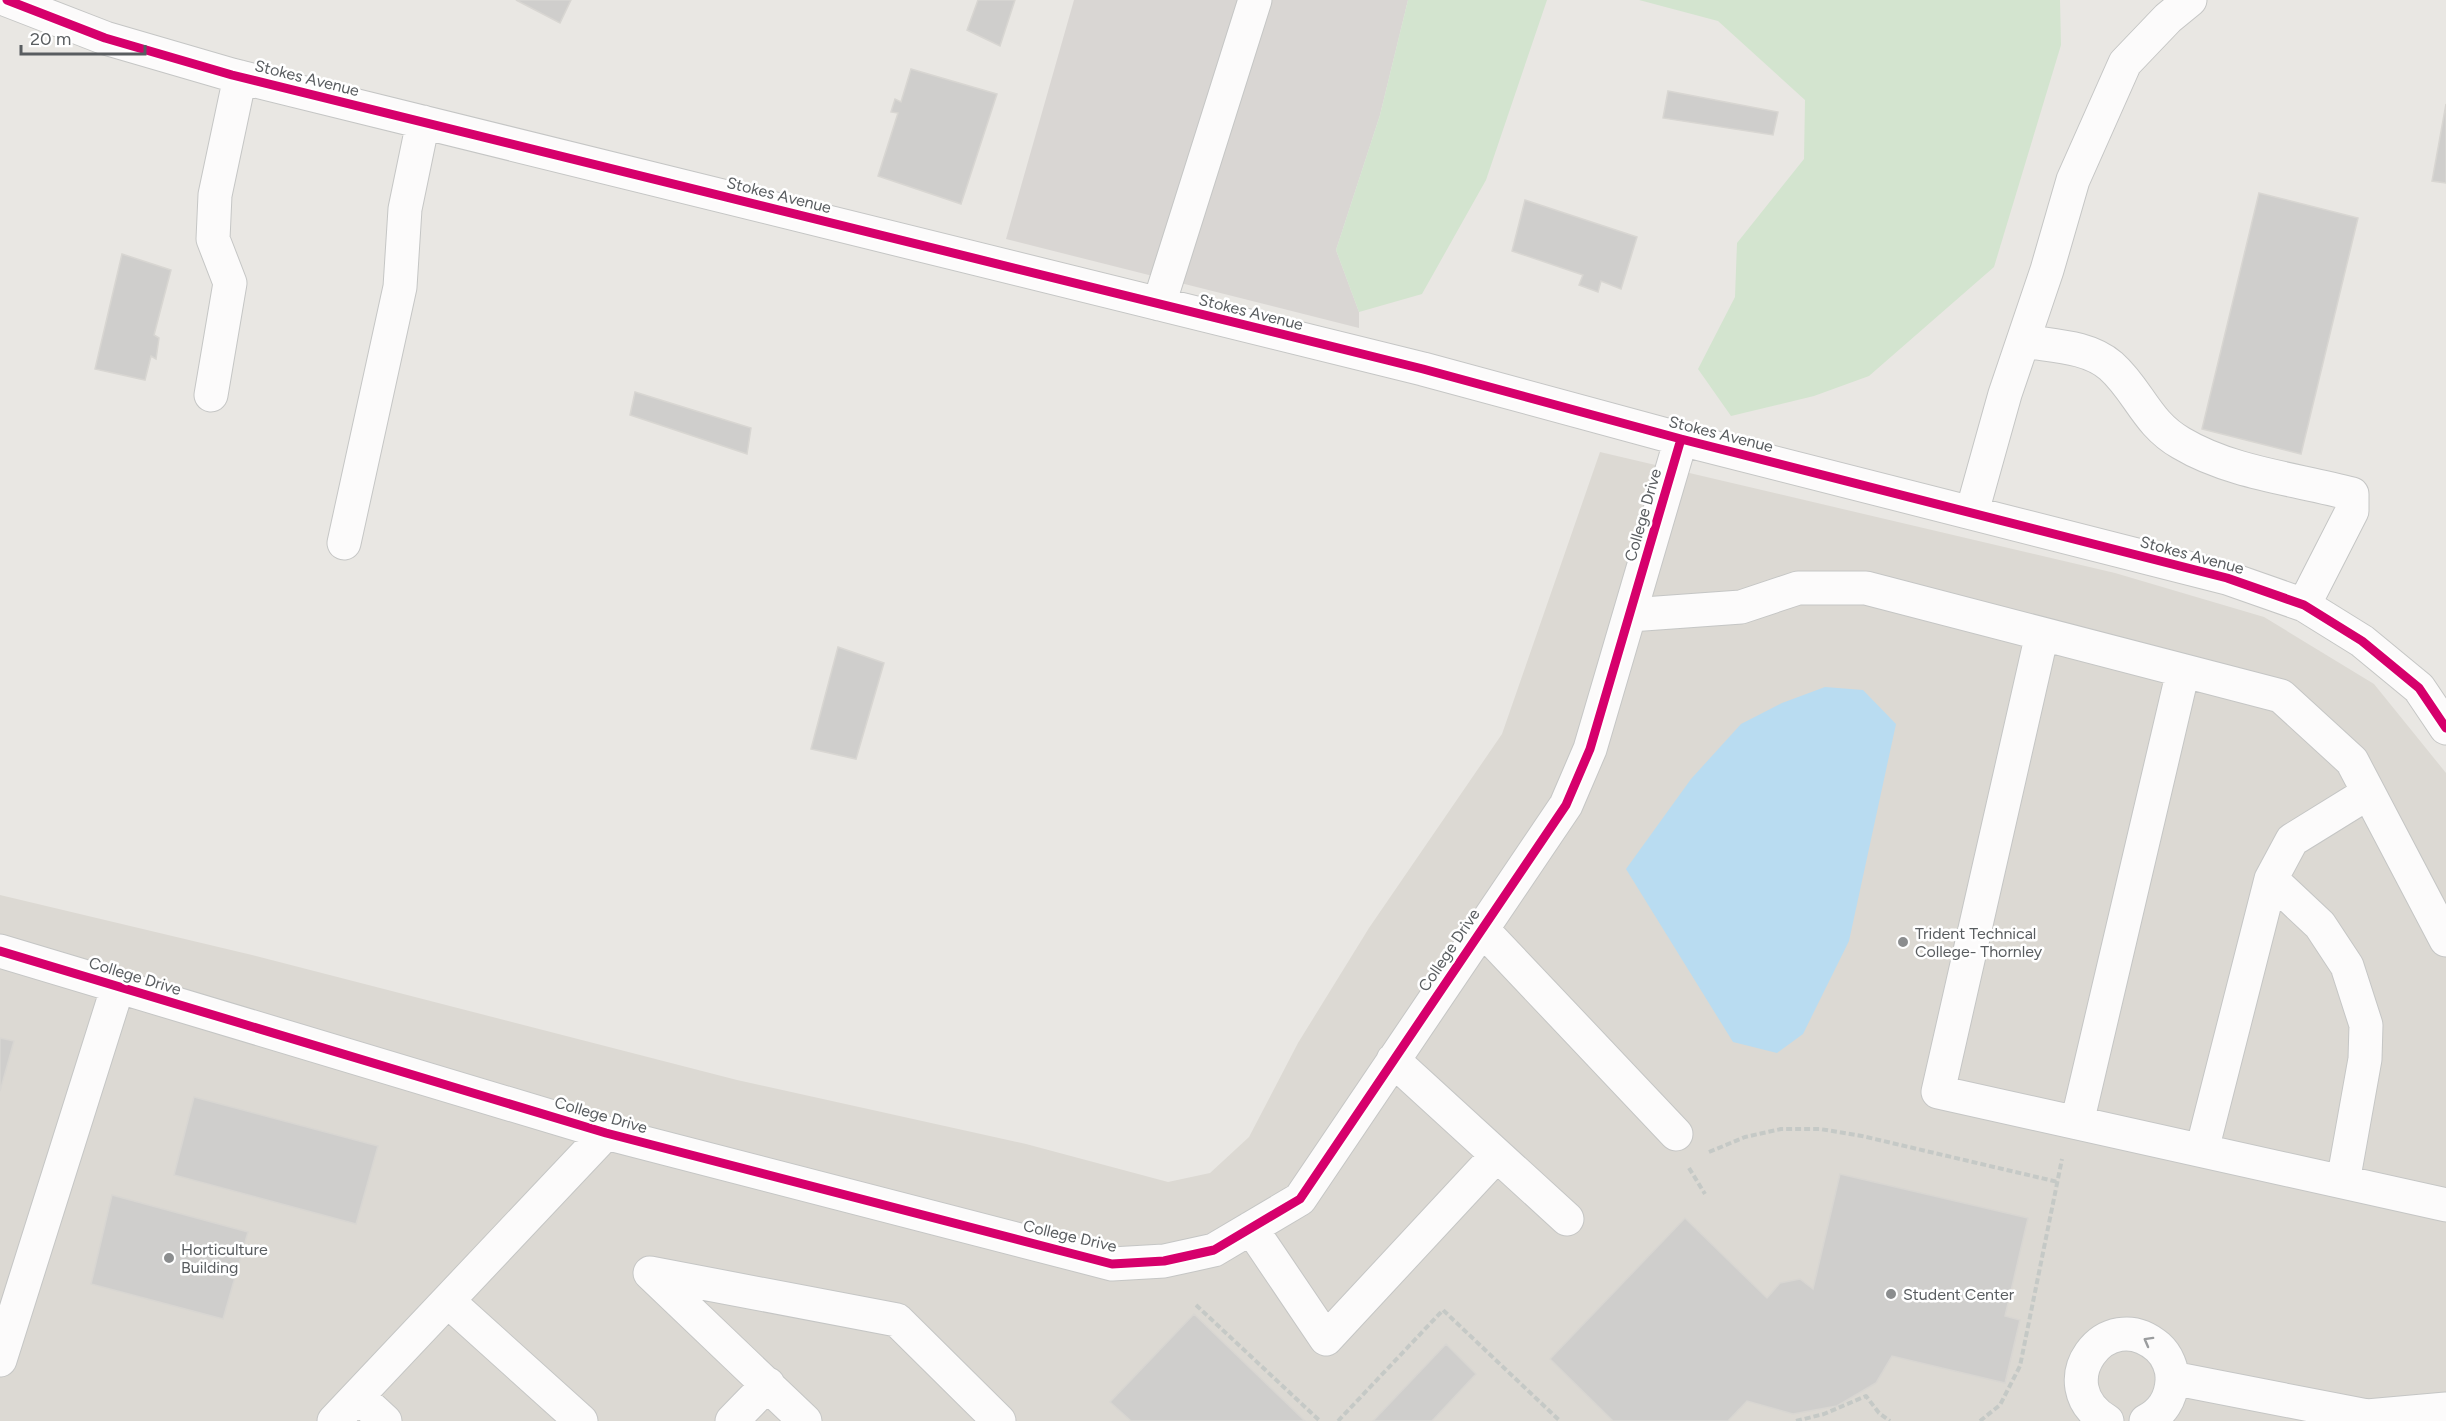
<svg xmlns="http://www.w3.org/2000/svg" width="2446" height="1421" font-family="Figtree,sans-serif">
	<rect width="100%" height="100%" fill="#e9e7e3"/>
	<path fill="#d9d6d3" d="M1074 0H1408L1380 115 1336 250 1359 312V328L1006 239Z"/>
	<path fill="#dcd9d3" d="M1600 452 2115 573 2264 617 2374 684 2446 773V1421H0V895L252 955 737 1080 1026 1144 1168 1182 1210 1173 1249 1137 1298 1043 1369 928 1502 734Z"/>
	<path fill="#d3e4cf" d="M1408 0H1547L1486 180 1422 294 1359 312 1336 250 1380 115Z
		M1639 0H2060L2061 45 1994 267 1869 376 1814 396 1731 416 1698 369 1735 297 1737 243 1804 159 1805 100 1718 21Z"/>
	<path fill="#b9dcf1" d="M1825 687 1863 690 1896 724 1849 941 1803 1034 1777 1053 1733 1042 1626 869 1691 779 1741 724 1782 703Z"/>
	<path fill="#cfcecc" stroke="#d8d6d2" stroke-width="1.5" d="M516 0H571L560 23Z
		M978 0H1015L1000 46 967 30Z
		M911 69 997 94 961 204 878 176 898 113 891 112 895 99 901 102Z
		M1668 91 1778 112 1773 135 1663 118Z
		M2446 104V183L2432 181Z
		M2259 193 2358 218 2301 454 2202 429Z
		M1525 200 1637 237 1621 289 1601 281 1598 292 1579 285 1583 275 1512 251Z
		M122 254 171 270 154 335 159 338 156 359 151 356 145 380 95 369Z
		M635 392 751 428 747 454 630 415Z
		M838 647 884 663 856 759 811 749Z
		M0 1038 14 1041 0 1091Z
		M194 1097 378 1146 356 1224 174 1175Z
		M1840 1174 2028 1218 2005 1316 2020 1320 2005 1383 1892 1356 1876 1383 1837 1406 1793 1414 1747 1401 1728 1421H1613L1550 1359 1685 1218 1767 1298 1780 1283 1800 1279 1813 1289Z
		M112 1195 248 1232 223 1319 91 1284Z
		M1194 1314 1305 1421H1131L1110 1402Z
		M1446 1344 1476 1374 1432 1421H1373Z"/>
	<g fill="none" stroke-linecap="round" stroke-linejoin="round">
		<g stroke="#c5c6c5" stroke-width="35">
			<path id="minor" d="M7 0 105 38 232 75 1423 369 1681 439 2227 578 2304 605 2362 641 2419 688 2446 728
				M1159 304 1255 0
				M2024 341C2052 346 2088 346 2111 366 2139 391 2146 423 2181 443 2231 473 2296 479 2352 494V511L2304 605
				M211 395 230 283 213 239 215 195 240 77
				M1972 512 2005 394 2047 270 2073 180 2125 63 2168 18 2190 0
				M344 543 400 287 405 209 423 122
				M1630 615 1741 607 1798 588H1866L2281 696 2352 761 2446 940
				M2042 634 1938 1092 2446 1205
				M2271 879 2320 925 2347 966 2366 1025 2365 1059 2343 1182
				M1482 929 1676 1134
				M0 951 606 1133 1112 1264 1164 1261 1214 1250 1300 1199 1566 805 1590 749 1681 439
				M1393 1060 1567 1219
				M2077 1123 2183 671
				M2202 1150 2271 879 2292 840 2368 793
				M1251 1228 1326 1339 1497 1155
				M449 1302 581 1421
				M0 1360 118 986
				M2172 1378 2367 1416 2446 1409
				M358 1396 385 1421
				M334 1421 606 1133
				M732 1421 768 1384
				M805 1421 650 1273 897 1320 999 1421
				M2107 1421C2046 1385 2106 1302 2158 1347 2167 1355 2173 1369 2172 1381 2171 1399 2162 1413 2146 1421"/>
		</g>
		<path stroke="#c5c9c6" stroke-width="4" stroke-dasharray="6 3" stroke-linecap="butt" d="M1709 1152 1745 1137 1781 1129H1820L1862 1136 2058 1182
			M1689 1168 1705 1194
			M1196 1305 1320 1421
			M1338 1421 1443 1310 1560 1421
			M1796 1421 1824 1414 1866 1396 1879 1413 1890 1421
			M1980 1421 2000 1405 2020 1366 2062 1159"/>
		<use href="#minor" stroke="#fcfbfb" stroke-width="33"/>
		<g stroke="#fff" stroke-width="13">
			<path id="cycleway" d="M7 0 105 38 232 75 1423 369 1681 439 2227 578 2304 605 2362 641 2419 688 2446 728
				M0 951 606 1133 1112 1264 1164 1261 1214 1250 1300 1199 1566 805 1590 749 1681 439"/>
		</g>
		<use href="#cycleway" stroke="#d6006c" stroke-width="9"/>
	</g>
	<defs><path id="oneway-chevron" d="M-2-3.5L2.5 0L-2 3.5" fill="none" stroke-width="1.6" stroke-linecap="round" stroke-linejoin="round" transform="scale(1.5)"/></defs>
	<use stroke="#9a9c9e" href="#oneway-chevron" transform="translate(2148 1341) rotate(-151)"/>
	<g fill="#8b8d8e" stroke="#fff" stroke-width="2">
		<circle cx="1903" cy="942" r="6"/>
		<circle cx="169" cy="1258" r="6"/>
		<circle cx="1891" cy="1294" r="6"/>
	</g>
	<g text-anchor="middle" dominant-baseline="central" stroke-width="5" stroke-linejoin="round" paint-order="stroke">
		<g font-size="16" fill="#595d60" stroke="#fff">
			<text transform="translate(307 78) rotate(14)">Stokes Avenue</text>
			<text transform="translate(779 195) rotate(14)">Stokes Avenue</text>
			<text transform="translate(1251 312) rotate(14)">Stokes Avenue</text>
			<text transform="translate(1721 434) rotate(14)">Stokes Avenue</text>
			<text transform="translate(1643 515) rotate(-74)">College Drive</text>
			<text transform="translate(2192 555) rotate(15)">Stokes Avenue</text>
			<text transform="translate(1449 950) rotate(-56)">College Drive</text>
			<text transform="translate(135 976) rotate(17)">College Drive</text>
			<text transform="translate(601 1115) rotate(16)">College Drive</text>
			<text transform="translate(1070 1236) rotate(13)">College Drive</text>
		</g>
		<g font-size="16" fill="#595d60" stroke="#fff" text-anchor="start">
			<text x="1915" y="933">Trident Technical<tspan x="1915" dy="18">College- Thornley</tspan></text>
			<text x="181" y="1249">Horticulture<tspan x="181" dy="18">Building</tspan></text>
			<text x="1903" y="1294">Student Center</text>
		</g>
	</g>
	<path d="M21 45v9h124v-9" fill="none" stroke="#595d60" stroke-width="3"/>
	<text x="30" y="45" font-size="18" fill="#595d60" stroke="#ffffff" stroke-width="4.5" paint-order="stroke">20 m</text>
</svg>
